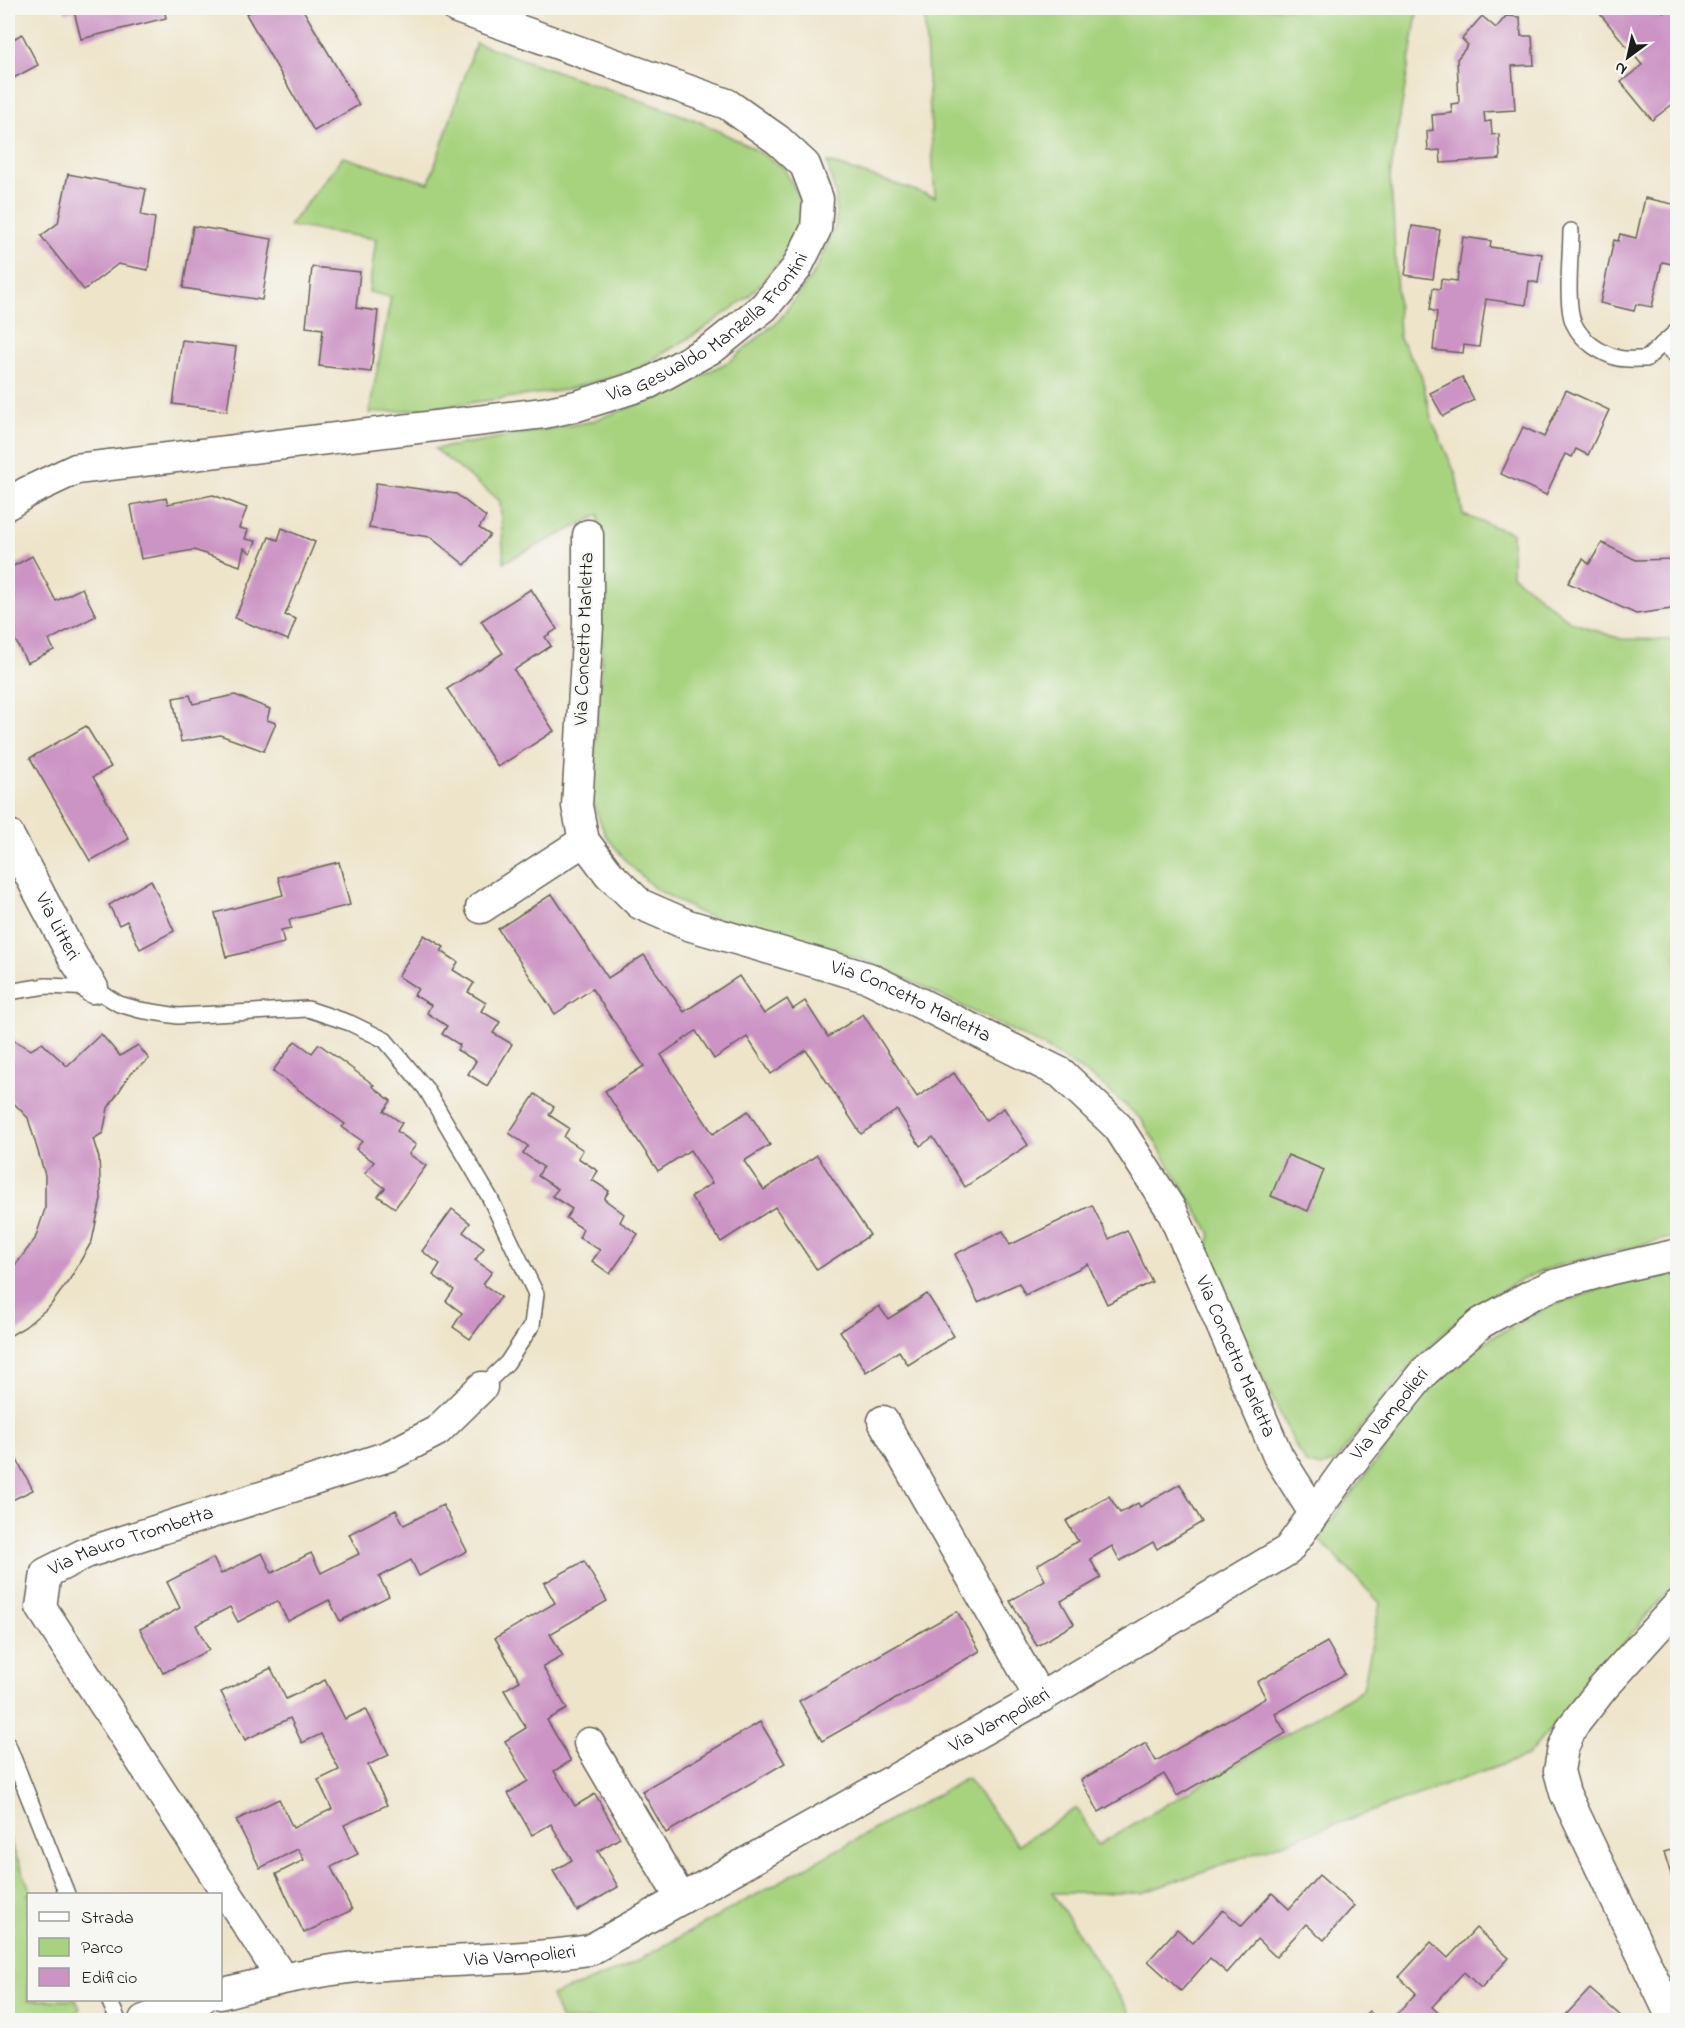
<svg xmlns="http://www.w3.org/2000/svg" width="1685" height="2028" viewBox="0 0 1685 2028" font-family="'Indie Flower',sans-serif">
<style>
.green{fill:#a7d37f;stroke:#62784e;stroke-width:1.5}
.building{fill:#cc94c5}
.lines{fill:none;stroke-linecap:round;stroke-linejoin:round}
.lane-casing{stroke:#666259;stroke-width:18}
.street-casing{stroke:#666259;stroke-width:33}
.lane{stroke:#fff;stroke-width:15}
.street{stroke:#fff;stroke-width:30}
.labels{text-anchor:middle;dominant-baseline:central;stroke-width:4.5;stroke-linejoin:round;paint-order:stroke}
.street-label{font-size:20px;fill:#1c1c1c;stroke:#f6f6f2}
</style>
<rect width="100%" height="100%" fill="#f6f6f2"/>
<filter id="ink" filterUnits="userSpaceOnUse"><feTurbulence type="fractalNoise" baseFrequency=".0167" numOctaves="2"/><feDisplacementMap in="SourceGraphic" scale="12" xChannelSelector="R" yChannelSelector="G"/><feConvolveMatrix kernelMatrix="1 2 1 2 8 2 1 2 1" color-interpolation-filters="sRGB"/></filter>
<filter id="wash" filterUnits="userSpaceOnUse"><feTurbulence type="fractalNoise" baseFrequency=".008" numOctaves="4" result="noise"/><feDisplacementMap in="SourceGraphic" scale="24" xChannelSelector="R" yChannelSelector="G"/><feGaussianBlur stdDeviation="1.35" result="paint"/><feColorMatrix in="noise" values="0 0 0 0 0 0 0 0 0 0 0 0 0 0 0 0 0 1.4 0 .05"/><feComposite in="paint" operator="in"/></filter>
<g filter="url(#wash)">
<rect width="100%" height="100%" fill="#eee4ca"/>
<g class="green">
<path d="M924,8H1418L1390,177L1393,212L1399,337L1421,374L1431,418L1456,475L1463,515L1512,533V575L1571,622L1621,639L1677,640V1236C1649,1243 1621,1250 1593,1257C1580,1260 1566,1263 1553,1267C1448,1304 1400,1378 1335,1462L1321,1467L1306,1463L1298,1451L1205,1258L1211,1234L1142,1120L1099,1082L1047,1048L897,974L828,947L728,924L698,912L654,888L627,862L606,836L591,799L602,657L599,515L504,562L500,501L435,449L589,422L662,396L730,361L780,319L814,273L836,224V196L827,162L935,197Z"/>
<polygon points="476,43 696,120 751,147 783,167 801,201 797,233 777,265 749,296 699,332 635,370 565,390 424,409 369,413 391,297 369,292 376,239 289,226 343,157 429,183"/>
<polygon points="1677,1271 1677,1581 1527,1756 1142,1893 1052,1893 1135,2020 561,2020 551,1996 624,1968 967,1778 1018,1845 1077,1808 1098,1845 1363,1689 1380,1603 1318,1538 1438,1378 1464,1356 1492,1337 1550,1306 1613,1285"/>
<polygon points="8,1837 32,1894 28,1894 28,2000 76,2000 80,2009 64,2020 8,2020"/>
</g>
<g id="blocks">
<g class="building">
<polygon points="64,8 164,8 166,18 81,39 74,11 66,13"/>
<polygon points="257,8 302,8 359,105 314,131 246,14"/>
<polygon points="1598,8 1661,8 1664,12 1670,8 1678,8 1678,100 1652,120 1621,82 1642,65 1596,9"/>
<polygon points="1482,16 1496,28 1506,16 1520,17 1521,36 1532,36 1534,65 1512,66 1515,110 1484,112 1485,122 1491,121 1492,135 1499,134 1500,159 1441,163 1440,150 1428,151 1427,131 1433,130 1432,115 1452,113 1451,104 1459,103 1457,59 1468,45 1462,39"/>
<polygon points="22,34 38,65 8,81 8,42"/>
<polygon points="68,174 146,189 141,215 155,218 148,270 118,264 84,290 41,236 58,223"/>
<polygon points="1645,198 1678,205 1678,259 1673,258 1672,264 1662,262 1652,307 1636,304 1634,311 1600,303 1614,240 1618,241 1620,234 1636,238"/>
<polygon points="193,226 272,239 262,300 183,288"/>
<polygon points="1412,226 1440,230 1433,279 1405,275"/>
<polygon points="1463,237 1491,241 1490,247 1542,254 1538,283 1529,281 1526,305 1486,299 1479,347 1464,345 1463,353 1433,350 1437,312 1430,310 1433,288 1440,289 1441,279 1457,281"/>
<polygon points="312,267 360,272 356,308 378,311 371,372 319,366 323,329 306,327"/>
<polygon points="182,340 236,347 227,411 173,404"/>
<polygon points="1462,377 1474,400 1443,416 1430,393"/>
<polygon points="1566,390 1609,410 1588,455 1576,449 1572,457 1565,454 1546,495 1501,474 1523,427 1544,437"/>
<polygon points="376,483 456,494 486,517 479,528 490,535 465,565 430,537 369,528"/>
<polygon points="213,495 247,508 239,528 248,530 245,539 256,541 251,553 244,548 240,566 194,550 141,559 131,505 166,498 168,504"/>
<polygon points="282,528 315,542 285,615 296,619 288,640 235,618 269,537 278,540"/>
<polygon points="1602,543 1636,560 1678,559 1678,608 1636,614 1568,583 1583,559 1589,564"/>
<polygon points="32,556 56,601 82,588 96,616 49,640 54,650 27,663 8,626 8,569"/>
<polygon points="531,589 557,629 545,637 551,646 514,670 554,731 498,767 447,689 503,653 481,621"/>
<polygon points="190,695 193,704 235,695 270,709 267,720 276,723 264,751 220,735 181,742 173,698"/>
<polygon points="86,726 111,767 93,777 129,839 90,861 30,758"/>
<polygon points="339,862 350,905 289,920 291,928 281,930 284,943 226,957 215,913 283,895 278,877"/>
<polygon points="151,880 174,931 140,949 127,921 119,925 109,905"/>
<polygon points="552,894 608,978 644,955 684,1012 739,976 764,1014 787,999 793,1009 805,1001 828,1037 863,1014 917,1097 954,1073 986,1120 1004,1108 1028,1145 965,1187 933,1137 920,1146 897,1110 861,1134 806,1050 771,1074 747,1037 714,1059 696,1031 661,1055 713,1134 748,1111 770,1145 744,1161 764,1190 817,1155 870,1235 817,1270 775,1207 721,1242 691,1197 712,1183 690,1150 658,1171 605,1091 644,1066 592,989 555,1014 498,929"/>
<polygon points="424,935 444,947 441,951 458,962 453,970 474,983 468,992 486,1003 481,1011 500,1022 493,1033 512,1044 487,1086 468,1074 476,1061 457,1050 460,1045 442,1034 447,1026 427,1013 431,1005 414,995 418,989 398,976"/>
<polygon points="101,1034 120,1056 138,1045 149,1059 131,1073 108,1108 103,1133 93,1139 99,1158 101,1199 92,1241 70,1279 50,1306 25,1327 8,1337 8,1271 17,1263 35,1239 45,1209 45,1175 28,1118 8,1097 8,1037 31,1050 42,1043 67,1066"/>
<polygon points="295,1041 312,1053 319,1044 374,1085 372,1086 391,1101 384,1111 402,1123 397,1131 416,1145 409,1154 426,1166 395,1208 378,1196 385,1188 365,1173 374,1162 356,1149 362,1141 342,1127 345,1124 273,1071"/>
<polygon points="535,1094 554,1107 549,1115 569,1128 564,1137 583,1150 578,1158 598,1171 592,1180 609,1191 604,1199 624,1214 620,1222 638,1234 610,1274 592,1261 600,1250 579,1238 583,1229 566,1218 572,1209 552,1196 558,1189 538,1176 543,1167 523,1153 528,1146 509,1133"/>
<polygon points="1288,1155 1324,1170 1308,1211 1271,1196"/>
<polygon points="1092,1205 1109,1239 1127,1230 1152,1282 1107,1304 1088,1264 1025,1295 1019,1283 978,1302 955,1254 1003,1231 1010,1245"/>
<polygon points="452,1209 470,1223 463,1232 484,1248 475,1260 492,1272 483,1284 501,1297 470,1339 453,1327 462,1313 446,1301 454,1290 433,1275 440,1264 422,1251"/>
<polygon points="927,1294 954,1336 908,1365 899,1351 866,1372 840,1331 879,1306 888,1319"/>
<polygon points="17,1460 33,1490 8,1502 8,1465"/>
<polygon points="1180,1484 1202,1522 1157,1549 1153,1542 1120,1561 1112,1546 1090,1559 1101,1578 1061,1601 1074,1624 1037,1646 1010,1601 1045,1580 1037,1565 1078,1541 1066,1521 1109,1496 1120,1513 1138,1503 1140,1507"/>
<polygon points="443,1505 467,1551 419,1576 411,1560 379,1577 389,1596 340,1621 329,1600 288,1621 277,1601 238,1622 230,1607 196,1625 209,1650 163,1673 140,1629 180,1608 167,1582 213,1558 221,1574 262,1553 272,1573 311,1553 321,1573 359,1554 349,1534 396,1510 404,1525"/>
<polygon points="584,1561 607,1601 550,1634 563,1656 543,1667 567,1709 547,1720 571,1761 554,1771 575,1806 595,1794 620,1838 598,1851 618,1887 577,1911 553,1871 572,1860 551,1824 532,1835 508,1793 528,1781 505,1741 526,1728 504,1690 520,1681 495,1638 555,1603 544,1583"/>
<polygon points="957,1611 980,1651 822,1741 799,1701"/>
<polygon points="1327,1642 1345,1674 1275,1714 1286,1733 1177,1796 1164,1774 1099,1812 1081,1780 1146,1743 1156,1761 1266,1698 1257,1682"/>
<polygon points="271,1668 286,1699 325,1680 345,1719 366,1709 389,1755 368,1765 387,1805 344,1825 358,1854 331,1867 352,1910 304,1933 276,1874 304,1860 298,1849 260,1868 236,1820 279,1799 293,1828 332,1809 318,1780 339,1770 321,1734 302,1743 290,1718 245,1740 221,1692"/>
<polygon points="760,1722 785,1763 666,1833 642,1791"/>
<polygon points="1678,1848 1678,1894 1677,1894 1664,1852"/>
<polygon points="1319,1875 1354,1906 1324,1940 1306,1924 1276,1957 1257,1939 1227,1973 1210,1958 1181,1991 1148,1961 1177,1929 1193,1943 1223,1910 1242,1926 1272,1893 1289,1909"/>
<polygon points="1476,1928 1509,1958 1481,1988 1464,1972 1432,2007 1446,2020 1391,2020 1416,1993 1399,1977 1431,1942 1448,1958"/>
<polygon points="1590,1989 1622,2017 1619,2020 1561,2020"/>
<polygon points="1369,2011 1379,2020 1359,2020"/>
</g>
</g>
</g>
<g filter="url(#ink)">
<use href="#blocks" fill-opacity="0" stroke="#666259" stroke-width="1.5"/>
<g class="lines">
<g class="lane-casing">
<g id="lane">
<path d="M1571,231C1571,253 1565,306 1574,324C1582,341 1600,353 1618,358C1626,360 1637,359 1646,359L1678,330"/>
<polyline points="1662,344 1678,357"/>
<polyline points="8,992 46,986 93,988 119,1004 140,1010 178,1016 308,1009 350,1023 385,1040 426,1089 490,1198 536,1294 532,1325 507,1363 482,1387"/>
<polyline points="8,1745 67,1894"/>
<polyline points="109,2000 118,2020"/>
</g>
</g>
<g class="street-casing">
<g id="street">
<path id="s1" d="M8,504L27,492L76,469L544,413L577,406L649,383L714,347L764,307L796,269L816,229L818,199L805,165L778,140L727,104L457,8"/>
<path id="s2" d="M588,535V625L577,806L584,841L609,874L640,904L688,925L869,978L1061,1073L1118,1127L1172,1211L1278,1456L1314,1513"/>
<path id="s3" d="M8,834L73,957L93,988"/>
<polyline points="481,908 584,841"/>
<polyline points="883,1421 1040,1698"/>
<polyline points="589,1743 681,1899"/>
<path id="s4" d="M282,1978L41,1607L46,1573L86,1553L389,1456L437,1431L482,1387"/>
<path id="s5" d="M220,1994C265,1982 310,1972 356,1967C434,1960 512,1961 590,1950L1040,1698L1288,1550L1346,1469L1424,1372L1481,1323L1531,1295L1551,1286L1608,1270L1678,1254"/>
<polyline points="144,2020 200,2000"/>
<polyline points="1673,2020 1565,1793 1559,1771 1563,1748 1572,1727 1602,1689 1678,1605"/>
</g>
</g>
<use href="#lane" class="lane"/>
<use href="#street" class="street"/>
</g>
</g>
<g class="labels">
<g class="street-label">
<text stroke="none"><textPath href="#s1" startOffset="738">Via Gesualdo Manzella Frontini</textPath></text>
<text transform="translate(585 639) rotate(-88)">Via Concetto Marletta</text>
<text stroke="none"><textPath href="#s3" startOffset="105">Via Litteri</textPath></text>
<text stroke="none"><textPath href="#s2" startOffset="680">Via Concetto Marletta</textPath></text>
<text stroke="none"><textPath href="#s2" startOffset="1184">Via Concetto Marletta</textPath></text>
<text stroke="none"><textPath href="#s5" startOffset="1348">Via Vampolieri</textPath></text>
<text stroke="none"><textPath href="#s4" startOffset="568">Via Mauro Trombetta</textPath></text>
<text stroke="none"><textPath href="#s5" startOffset="843">Via Vampolieri</textPath></text>
<text stroke="none"><textPath href="#s5" startOffset="303">Via Vampolieri</textPath></text>
</g>
</g>
<rect width="1685" height="2028" fill="none" stroke="#f6f6f2" stroke-width="30"/>
<rect x="27" y="1893" width="195" height="108" fill="#f6f6f2" stroke="#9f9f9c" stroke-width="1.5"/>
<rect x="39" y="1912" width="30" height="9" fill="#ffffff" stroke="#9f9f9c" stroke-width="1.5"/>
<text x="81" y="1923" font-size="18" fill="#1c1c1c">Strada</text>
<rect x="39" y="1938" width="30" height="18" fill="#a7d37f" stroke="#9f9f9c" stroke-width="1.5"/>
<text x="81" y="1953" font-size="18" fill="#1c1c1c">Parco</text>
<rect x="39" y="1968" width="30" height="18" fill="#cc94c5" stroke="#9f9f9c" stroke-width="1.5"/>
<text x="81" y="1983" font-size="18" fill="#1c1c1c">Edificio</text>
<g transform="translate(1628 57) rotate(213)" stroke="#f6f6f2" stroke-width="4.5" paint-order="stroke">
<path d="M0-4.5L10 22L0 15L-10 22Z" fill="#1c1c1c"/>
<text y="-9" font-size="16" font-weight="bold" text-anchor="middle" fill="#1c1c1c">N</text>
</g>
</svg>
